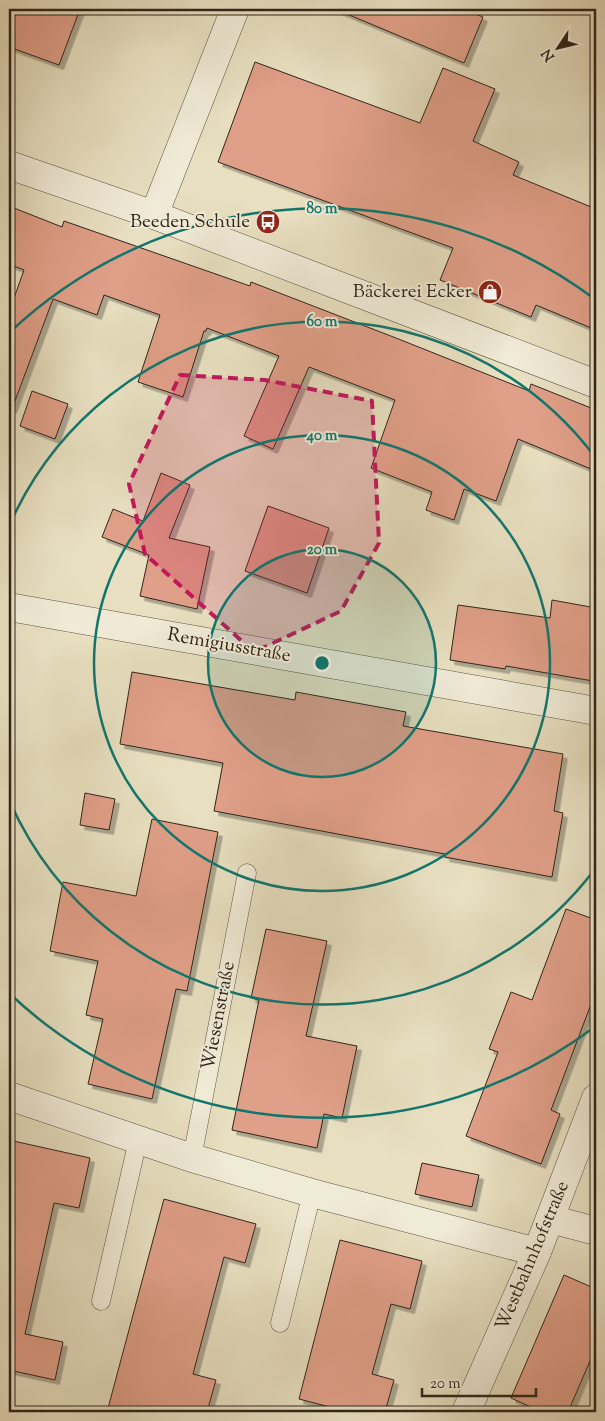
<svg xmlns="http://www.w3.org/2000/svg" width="605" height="1421" viewBox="0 0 605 1421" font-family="'Sorts Mill Goudy',serif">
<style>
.building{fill:#e09f88;stroke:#2f251a;filter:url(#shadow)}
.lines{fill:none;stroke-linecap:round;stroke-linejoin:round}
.service-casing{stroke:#5d5444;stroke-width:19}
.minor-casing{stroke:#5d5444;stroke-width:29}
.tertiary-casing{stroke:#5d5444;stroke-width:29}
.service{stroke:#f0ebd7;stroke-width:18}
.minor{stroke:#f0ebd7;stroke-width:28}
.tertiary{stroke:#f0ebd7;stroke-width:28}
.marked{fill:#c2185b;fill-opacity:0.2;stroke:#c2185b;stroke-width:4;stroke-dasharray:10 6;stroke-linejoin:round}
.ring{fill:none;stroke:#0f766e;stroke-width:2.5}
.labels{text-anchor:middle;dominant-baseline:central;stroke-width:4;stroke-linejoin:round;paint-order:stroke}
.poi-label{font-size:19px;fill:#2f251a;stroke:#f0ebd7;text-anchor:end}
.street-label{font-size:19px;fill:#2f251a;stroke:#f0ebd7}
.centre{fill:#0f766e;stroke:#f0ebd7;stroke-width:2.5}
.ring-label{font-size:15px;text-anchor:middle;font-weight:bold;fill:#0f766e;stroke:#f0ebd7;stroke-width:4;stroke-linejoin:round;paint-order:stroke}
</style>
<defs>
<filter id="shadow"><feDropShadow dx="4.5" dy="4.5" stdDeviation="0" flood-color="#0004"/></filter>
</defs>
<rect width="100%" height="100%" fill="#e8e0c1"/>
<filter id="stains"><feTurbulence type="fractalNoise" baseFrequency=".004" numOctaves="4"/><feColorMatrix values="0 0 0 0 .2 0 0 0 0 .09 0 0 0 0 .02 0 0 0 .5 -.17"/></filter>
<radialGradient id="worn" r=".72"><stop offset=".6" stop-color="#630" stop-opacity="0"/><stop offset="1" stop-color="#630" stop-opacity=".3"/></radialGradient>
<g class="building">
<polygon points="9,9 80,9 59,65 9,47"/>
<polygon points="335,9 464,9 483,17 464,63"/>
<polygon points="255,62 420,123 443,68 495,89 473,141 519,162 513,175 596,209 596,330 536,305 531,317 440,280 453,248 218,162"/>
<polygon points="9,206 62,227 64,221 250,286 251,282 396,338 529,391 531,384 596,410 596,471 518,439 496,501 464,489 454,520 426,510 432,492 371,468 395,400 309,367 273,449 244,436 279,356 207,328 206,331 204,331 183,397 138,382 160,315 104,295 97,315 53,299 12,409 9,408 9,312 24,270 9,264"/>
<polygon points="32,391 68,404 55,439 20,426"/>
<polygon points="161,473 190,485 169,538 210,547 197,609 140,596 149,555 102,537 113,509 143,521"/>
<polygon points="268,506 329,528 307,593 245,571"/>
<polygon points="552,600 596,608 596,662 593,681 506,666 505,669 450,660 458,605 550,618"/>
<polygon points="132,672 295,700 296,692 406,712 403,726 563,754 554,811 563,813 552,877 445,857 445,854 214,811 223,763 120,744"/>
<polygon points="85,793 115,799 109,830 80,825"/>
<polygon points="152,819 218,832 187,991 176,989 152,1099 88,1084 103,1019 86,1015 98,961 50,951 63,882 136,896"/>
<polygon points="566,909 596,920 596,991 551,1110 560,1114 541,1164 466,1136 498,1052 489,1049 511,992 532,1000"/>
<polygon points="266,929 327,941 306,1036 357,1046 342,1118 324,1114 317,1148 232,1130 259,1000 251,998"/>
<polygon points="9,1140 90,1158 79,1208 54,1203 25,1334 63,1342 55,1380 9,1370"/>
<polygon points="422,1163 479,1175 472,1207 415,1194"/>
<polygon points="164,1199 256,1224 245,1263 224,1257 193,1374 216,1380 207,1412 107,1412"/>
<polygon points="340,1240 422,1261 410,1309 391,1304 372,1374 394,1380 385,1412 349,1412 299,1399"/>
<polygon points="564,1275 596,1289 596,1347 568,1412 542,1412 511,1398"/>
</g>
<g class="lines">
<g class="service-casing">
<g id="service">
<polyline points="192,1158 247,873"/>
<polyline points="101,1301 138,1140"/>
<polyline points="280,1323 312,1193"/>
</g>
</g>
<g class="minor-casing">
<g id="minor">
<polyline points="154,215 235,9"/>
<polyline points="9,607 596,711"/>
<polyline points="9,1096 192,1158 312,1193 537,1252"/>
<polyline points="550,1219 596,1231"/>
<polyline points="466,1412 537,1252 596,1098"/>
</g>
</g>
<g class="tertiary-casing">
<polyline id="tertiary" points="9,165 154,215 596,384"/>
</g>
<use href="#service" class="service"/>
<use href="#minor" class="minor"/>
<use href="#tertiary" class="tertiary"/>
</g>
<path class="marked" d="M180,375L265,380L372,401L379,543L341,611L254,652L145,554L129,484Z"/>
<circle cx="322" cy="663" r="114" fill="#0f766e" fill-opacity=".12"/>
<g class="ring">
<circle cx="322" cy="663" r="114"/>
<circle cx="322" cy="663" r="228"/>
<path d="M595 869A342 342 0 0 1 10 802M10 524A342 342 0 0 1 595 457"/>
<path d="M596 1026A455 455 0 0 1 9 993M9 333A455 455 0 0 1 596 300"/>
</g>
<defs>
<g id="bus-disc" transform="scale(1.25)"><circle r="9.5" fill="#8f2418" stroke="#f0ebd7"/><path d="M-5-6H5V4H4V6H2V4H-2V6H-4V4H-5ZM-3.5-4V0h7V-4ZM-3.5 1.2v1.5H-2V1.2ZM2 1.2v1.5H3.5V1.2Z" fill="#fff"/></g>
<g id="shop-disc" transform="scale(1.25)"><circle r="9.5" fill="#8f2418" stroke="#f0ebd7"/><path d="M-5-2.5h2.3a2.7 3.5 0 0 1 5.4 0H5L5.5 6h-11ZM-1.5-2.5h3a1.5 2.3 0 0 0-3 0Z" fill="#fff"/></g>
</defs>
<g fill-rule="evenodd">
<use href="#bus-disc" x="268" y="222"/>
<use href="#shop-disc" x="490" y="292"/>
</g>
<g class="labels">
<g class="poi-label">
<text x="250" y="222">Beeden Schule</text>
<text x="472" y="292">Bäckerei Ecker</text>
</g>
<g class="street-label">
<text transform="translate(229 646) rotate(10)">Remigiusstraße</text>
<text transform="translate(219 1016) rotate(-79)">Wiesenstraße</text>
<text transform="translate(533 1256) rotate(-67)">Westbahnhofstraße</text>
</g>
</g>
<circle cx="322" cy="663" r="8" class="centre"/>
<g class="ring-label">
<text x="322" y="213">80 m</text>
<text x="322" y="326">60 m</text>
<text x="322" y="440">40 m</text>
<text x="322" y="554">20 m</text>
</g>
<rect width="605" height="1421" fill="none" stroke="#e8e0c1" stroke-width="30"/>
<rect x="10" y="10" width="585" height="1401" fill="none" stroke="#2f251a" stroke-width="2.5"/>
<rect x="15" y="15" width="575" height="1391" fill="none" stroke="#2f251a"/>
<g transform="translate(558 48) rotate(235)" stroke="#f0ebd7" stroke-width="4" paint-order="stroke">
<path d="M0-4L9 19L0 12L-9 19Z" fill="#2f251a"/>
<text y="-8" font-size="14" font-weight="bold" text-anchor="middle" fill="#2f251a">N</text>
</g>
<path d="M422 1388v8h114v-8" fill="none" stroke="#2f251a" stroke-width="2.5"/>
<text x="430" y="1388" font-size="15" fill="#2f251a" stroke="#f0ebd7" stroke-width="4" paint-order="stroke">20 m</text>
<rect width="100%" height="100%" filter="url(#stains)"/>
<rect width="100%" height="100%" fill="url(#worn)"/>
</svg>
